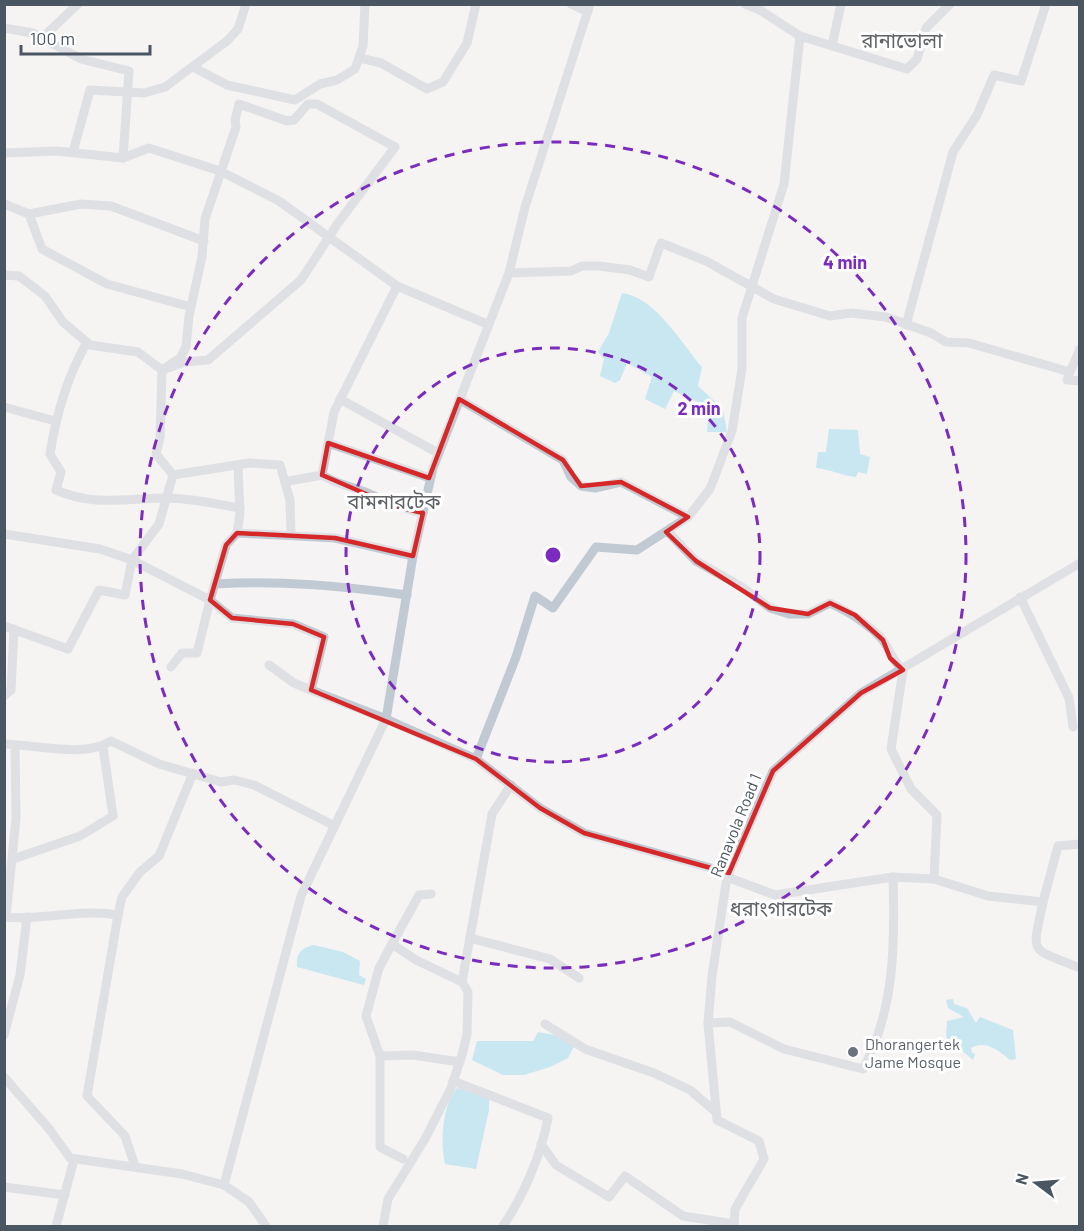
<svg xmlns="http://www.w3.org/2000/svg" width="1084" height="1231" viewBox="0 0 1084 1231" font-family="Barlow,'Noto Sans Bengali',sans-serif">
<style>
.water{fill:#90daee}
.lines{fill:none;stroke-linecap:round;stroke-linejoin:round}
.minor{stroke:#c1cad2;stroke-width:9}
.marked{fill:none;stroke:#d62828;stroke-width:4.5;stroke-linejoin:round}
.ring{fill:none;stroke:#7b2cbf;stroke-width:3;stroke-dasharray:10 8}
.worship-dot{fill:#6b7280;stroke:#fff;stroke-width:2}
.labels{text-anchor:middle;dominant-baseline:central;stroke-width:6;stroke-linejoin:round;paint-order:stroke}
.street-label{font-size:16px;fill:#4a5661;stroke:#fff}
.worship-label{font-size:16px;fill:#5b616d;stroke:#fff;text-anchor:start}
.quarter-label{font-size:20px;fill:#5f6368;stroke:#fff}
.centre{fill:#7b2cbf;stroke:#fff;stroke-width:3}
.ring-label{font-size:18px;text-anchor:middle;font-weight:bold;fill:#7b2cbf;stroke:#fff;stroke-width:6;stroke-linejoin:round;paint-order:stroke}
</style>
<rect width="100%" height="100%" fill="#f5f3f3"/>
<g class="water">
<path d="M622,293C655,297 682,344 702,367L698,386L723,409L727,432H707L709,407L674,391L665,409L645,399L652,377L627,363L620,380L615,383L600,376L604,359L598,352L609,333Z"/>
<path d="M829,429L858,430L860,454L870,457L867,474L858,472L856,477C842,476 830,469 816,468L818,452H826Z"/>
<path d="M314,945L343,952L360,961L359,975L366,979L364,985L297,967C296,953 301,948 314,945Z"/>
<path d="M953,999L954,1004L967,1008L976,1023L980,1017L1013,1030L1016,1059L1010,1060C998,1050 986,1040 971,1048L972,1053L975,1054L973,1060L946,1037L947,1021L964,1017L948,1008L946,1000Z"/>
<polygon points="538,1032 560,1036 574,1046 568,1058 550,1067 524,1075 503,1075 472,1060 477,1041 533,1041"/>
<path d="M457,1088L489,1095V1110L476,1169L445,1164C440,1141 442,1106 457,1088Z"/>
</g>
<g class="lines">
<g class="minor">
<polyline points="571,4 588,12"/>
<polyline points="745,4 760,10 800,36 907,69 917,59 926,28 950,4"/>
<polyline points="4,28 33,33 81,59 129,71 123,158"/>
<polyline points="42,38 78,4"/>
<polyline points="832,46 841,4"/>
<polyline points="360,58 381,63 427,89 443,82 467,43 476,4"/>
<polyline points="193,67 227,85 295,100 320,84 337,80 355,69 363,46 365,4"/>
<polyline points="73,152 90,90 144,93 165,87 227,41 238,29 246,4"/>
<polyline points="4,153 57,151 123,158 149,148 220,171 279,201 397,286 487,324"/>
<polyline points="4,204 29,214 42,249 107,284 191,307"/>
<polyline points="29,214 81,204 111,206 204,241"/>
<polyline points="509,273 571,271 582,266 599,266 630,270 649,277 661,243 706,261 774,299 830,316 851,313 886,317 931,333 946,342 969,343 1070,372 1067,380 1080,381"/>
<polyline points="4,275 19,276 45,296 63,322 90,345 138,352 162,370 180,358 186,347 189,316 202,257 205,219 236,127 235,120 239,104 287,121 294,120 308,104 317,104 395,147 338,223 301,280 208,360 185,362 162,370 160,438 156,454 173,475 159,524 132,560 125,595 99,590 68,649 4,626"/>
<polyline points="906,325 953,152 977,115 994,75 1021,81 1046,4"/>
<path d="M87,342C67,377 56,415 50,454L61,472L56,490C95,507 126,498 166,498C190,498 216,504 240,508"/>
<polyline points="1070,372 1080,349"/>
<polyline points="340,399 438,453"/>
<polyline points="459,399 563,460 571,477 581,486 595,488 621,482 688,517"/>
<polyline points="4,407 55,421"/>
<polyline points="328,443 430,478"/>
<polyline points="173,475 249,463 280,465 290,500 291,534"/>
<path d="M322,475C336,484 350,486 365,492C386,501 400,508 423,513"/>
<polyline points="289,481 322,475 334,412 397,286"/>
<path d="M667,531L696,561L742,587L770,608L789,614H808L830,603C849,612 866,622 881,638C890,648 889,657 903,670L891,749L911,789L937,815L934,879"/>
<polyline points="237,533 240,514 238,466"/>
<polyline points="4,534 100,549 132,560 210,600 226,545 237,533 335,538 413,556"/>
<path d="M215,584C280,580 343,586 407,595"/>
<polyline points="1020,597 1069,698 1073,727"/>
<polyline points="269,665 294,683 311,690"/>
<polyline points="171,667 182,653 197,653 210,600 232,618 293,624 324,637 311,690 386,719 476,759 540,808 584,833 729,873"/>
<polyline points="4,696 11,690 14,629"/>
<path d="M4,744C36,745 85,758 111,741L159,764L221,782L234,780L254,785L333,825"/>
<polyline points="476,759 516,657 535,596 553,608 596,547 637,550 688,517 710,489 732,431 742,369 742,318 784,184 800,36"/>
<polyline points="16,858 80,836 113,816 103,747"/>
<polyline points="727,877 775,895 893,877 934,879 988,896 1043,902 1058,846 1080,844"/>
<path d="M1043,902C1032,956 1028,947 1080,968"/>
<polyline points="118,915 87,1096 125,1136 135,1166"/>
<path d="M4,917C44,921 80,908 118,915L122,897L140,872L159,856L193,773"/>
<polyline points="6,917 16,818 15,745"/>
<polyline points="470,938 550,959 579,978"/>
<polyline points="392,944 419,895 431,894"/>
<path d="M708,1023L730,1022L784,1049L863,1069C895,1010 895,943 893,877"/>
<polyline points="545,1024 585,1049 654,1073 690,1090 716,1112"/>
<polyline points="4,1035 20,975 27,917"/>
<polyline points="380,1056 413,1055 460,1062"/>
<polyline points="4,1077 50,1130 70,1158 182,1174 224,1185 249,1202 266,1226"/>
<path d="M453,1081L548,1118C541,1155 524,1195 503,1226"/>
<polyline points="541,1144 556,1165 609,1197 625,1176 683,1216 734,1224"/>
<polyline points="403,1159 380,1147 380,1056 366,1016 379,968 392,944 416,960 462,982"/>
<polyline points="224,1185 301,896 386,719 413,556 433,468 509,273 525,207 590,4"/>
<polyline points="4,1187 65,1195"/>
<polyline points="56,1226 74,1160"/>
<polyline points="383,1226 388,1199 425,1139 451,1088 462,1055 467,1034 468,992 462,982 492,814 511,785"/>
<polyline points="734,1226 735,1209 764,1159 759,1141 717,1120 708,1023 712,976 727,877 773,771 861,693 1080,563"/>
</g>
</g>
<path d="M0 0H1084V1231H0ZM459,399L563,460L581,486L621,482L688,517L666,532L696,561L770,608L808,614L830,603L855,615L883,640L890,658L903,670L861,693L773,771L729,873L584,833L540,808L476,759L311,690L324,637L293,624L232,618L210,600L226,545L237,533L335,538L413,556L423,513L394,506L322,475L328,443L429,478Z" fill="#f5f3f3" fill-opacity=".55" fill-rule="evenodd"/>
<path class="marked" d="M459,399L563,460L581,486L621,482L688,517L666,532L696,561L770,608L808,614L830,603L855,615L883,640L890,658L903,670L861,693L773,771L729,873L584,833L540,808L476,759L311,690L324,637L293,624L232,618L210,600L226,545L237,533L335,538L413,556L423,513L394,506L322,475L328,443L429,478Z"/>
<g class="ring">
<circle cx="553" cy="555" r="207"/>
<circle cx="553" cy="555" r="413"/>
</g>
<circle class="worship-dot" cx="853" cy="1052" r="6"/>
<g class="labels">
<g class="street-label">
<text transform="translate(735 825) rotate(-68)">Ranavola Road 1</text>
</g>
<g class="worship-label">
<text x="865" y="1043">Dhorangertek<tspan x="865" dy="18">Jame Mosque</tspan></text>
</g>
<g class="quarter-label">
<text x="902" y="40">রানাভোলা</text>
<text x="394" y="501">বামনারটেক</text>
<text x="781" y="908">ধরাংগারটেক</text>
</g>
</g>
<circle cx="553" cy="555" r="9" class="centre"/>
<g class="ring-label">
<text x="845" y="269">4 min</text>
<text x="699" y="415">2 min</text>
</g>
<rect width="1084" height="1231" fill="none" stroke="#4a5661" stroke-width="12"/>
<g transform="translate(1036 1183) rotate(286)" stroke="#ffffff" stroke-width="4.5" paint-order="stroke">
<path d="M0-4.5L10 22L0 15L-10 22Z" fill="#4a5661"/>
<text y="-9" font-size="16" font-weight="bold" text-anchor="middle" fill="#4a5661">N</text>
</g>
<path d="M21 45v9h129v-9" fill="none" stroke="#4a5661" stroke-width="3"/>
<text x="30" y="45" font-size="18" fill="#4a5661" stroke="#ffffff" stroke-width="4.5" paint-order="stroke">100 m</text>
</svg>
